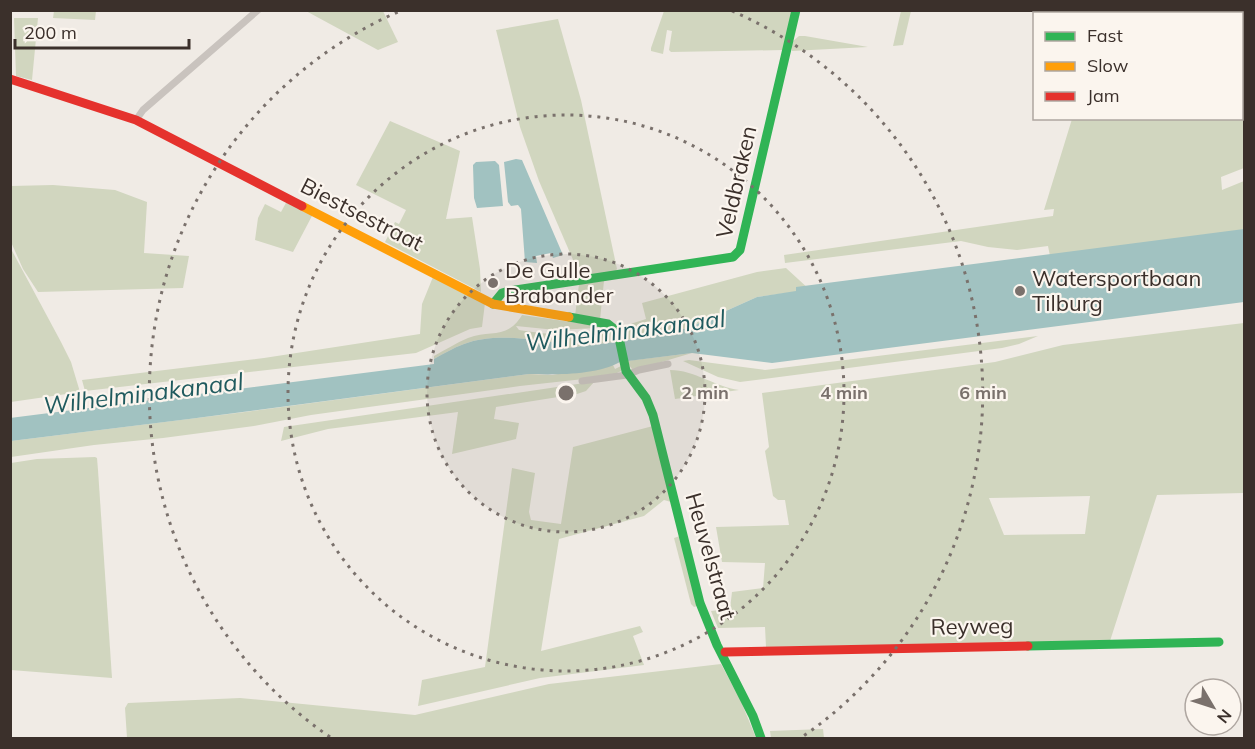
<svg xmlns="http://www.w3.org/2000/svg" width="1255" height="749" viewBox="0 0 1255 749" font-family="Mulish,sans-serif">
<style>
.green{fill:#d1d6bf;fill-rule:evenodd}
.water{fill:#a1c2c1}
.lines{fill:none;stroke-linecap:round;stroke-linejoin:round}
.street{stroke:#c9c3be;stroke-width:7}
.fast{stroke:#30b455;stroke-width:9}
.slow{stroke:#ff9f0a;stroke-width:9}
.jam{stroke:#e5322d;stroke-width:9}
.ring{fill:none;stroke:#7a716c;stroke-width:3;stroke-dasharray:3 6}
.poi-dot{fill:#7a716c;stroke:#fbf5ee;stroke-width:2}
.labels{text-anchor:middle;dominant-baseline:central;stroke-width:4.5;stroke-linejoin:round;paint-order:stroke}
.street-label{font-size:22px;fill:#3b302b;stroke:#fbf5ee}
.poi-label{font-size:22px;fill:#3b302b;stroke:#fbf5ee;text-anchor:start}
.water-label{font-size:24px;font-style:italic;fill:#1f5a5e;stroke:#fbf5ee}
.centre{fill:#7a716c;stroke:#fbf5ee;stroke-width:3}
.ring-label{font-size:18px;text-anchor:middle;font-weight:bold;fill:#7a716c;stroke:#fbf5ee;stroke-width:4.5;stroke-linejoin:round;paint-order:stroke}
</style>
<rect width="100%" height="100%" fill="#f0ebe5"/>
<g class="green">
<polygon points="1106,10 1244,11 1244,168 1221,177 1222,190 1244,181 1244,231 1050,256 1048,246 1017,250 988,247 961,241 785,263 784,255 1053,216 1054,209 1044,210 1072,119 1242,118 1242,14 1105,13"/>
<polygon points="54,11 96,11 95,20 53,18"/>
<polygon points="306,11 383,11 398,42 378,50"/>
<polygon points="664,11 794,11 783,50 671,52 669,50 672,31 667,30 663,54 651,51 651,48"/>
<polygon points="901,11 911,11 903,45 893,46"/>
<polygon points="14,18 38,18 32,80 16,76"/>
<polygon points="558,19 581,100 617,269 615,272 580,276 539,181 520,127 496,30"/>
<polygon points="799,36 805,36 868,47 792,51 792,42"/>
<polygon points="390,121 460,151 446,219 472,217 480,269 481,292 385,242 395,222 399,224 406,210 356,185"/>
<polygon points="53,185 115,190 147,202 144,253 189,256 183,288 38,292 23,269 11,242 11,186"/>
<polygon points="287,201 313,214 293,252 255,240 258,218 265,204 281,212"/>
<polygon points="10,247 61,342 71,362 80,392 11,402"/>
<polygon points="786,268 810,290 757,297 688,328 626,340 626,336 622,336 621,329 624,326 646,319 642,303 757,272"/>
<polygon points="433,277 485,303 482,327 470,329 416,353 85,391 82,380 264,358 420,334 422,304"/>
<polygon points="604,281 600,320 575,316 579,284"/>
<path d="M522,315L599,326L596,328L556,330L516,326L519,330C540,333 588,341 605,326L617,337L614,338V342L559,349L558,343C529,339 492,333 464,344C453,348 443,354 434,359V356C445,350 456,343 468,338C491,329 507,340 522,315Z"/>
<path d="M1244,323V493L1157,495L1110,641L766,647L765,627L718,628L711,611L730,609L732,592L763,588L765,563L722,562L716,527L789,525L785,500H778L773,496L765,451L769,447L762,393L995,362L1063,345ZM1090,496L1085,534L1004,535L989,498Z"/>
<polygon points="1038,336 1019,344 1002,348 740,382 718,377 683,361 689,360 765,370"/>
<polygon points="692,353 638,369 632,369 626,361"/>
<polygon points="613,365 615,369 621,366 621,371 611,376 520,386 311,415 254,426 163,438 94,445 11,457 11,441 245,412 529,374 552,375"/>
<path d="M670,370C695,370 715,387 739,390L675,399Z"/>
<polygon points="591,382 594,382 586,391 577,394 496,407 494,419 519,423 516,439 452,454 458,412 328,429 281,441 284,427"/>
<polygon points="653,426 671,502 664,500 644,516 559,539 541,651 640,626 643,632 633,636 644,665 540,678 418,706 422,680 485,667 512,468 535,473 529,512 531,520 561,524 573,447"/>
<polygon points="95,457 97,458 98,470 112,678 11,670 11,463 37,459"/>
<polygon points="680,536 697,606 694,607 691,604 674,538"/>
<polygon points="721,664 740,699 756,738 127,738 125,708 128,703 240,698 415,715 549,684"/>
<polygon points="823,729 824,738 771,738 770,731"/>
</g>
<g class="water">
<polygon points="516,159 522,160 563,255 553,258 551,253 536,256 537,263 525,262 521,209 518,205 511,206 508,202 504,162"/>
<polygon points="495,161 499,165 503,206 477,208 474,198 473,165 476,162"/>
<path d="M1244,229V302L772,363L692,353L620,362C597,375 555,375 529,374L189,419L11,441L10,418L434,364V359C443,354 453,348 464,344C492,333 529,339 558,343L559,349L623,341L688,328L757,297L796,291V287Z"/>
</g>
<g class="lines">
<g class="street">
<polyline points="136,120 143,110 258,10"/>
<polyline points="582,381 627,375 639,370 668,364"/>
</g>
<g class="fast">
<polyline points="493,304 502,293 509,291 733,257 740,250 796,10"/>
<polyline points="569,317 608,324 613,328 619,338 626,371 646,398 653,415 700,603 717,645 753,716 761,738"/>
<polyline points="1028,646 1219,642"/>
</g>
<polyline class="slow" points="302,206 493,304 569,317"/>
<g class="jam">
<polyline points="10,79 136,120 302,206"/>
<polyline points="725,652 1028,646"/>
</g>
</g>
<circle cx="566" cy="393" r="139" fill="#7a716c" fill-opacity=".12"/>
<g class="ring">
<circle cx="566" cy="393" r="139"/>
<circle cx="566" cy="393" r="278"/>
<path d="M330 737A417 417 0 0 1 400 11M732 11A417 417 0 0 1 802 737"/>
</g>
<g class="poi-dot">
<circle cx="493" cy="283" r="6"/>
<circle cx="1020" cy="291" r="6"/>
</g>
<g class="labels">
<g class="street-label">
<text transform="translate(736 182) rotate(-77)">Veldbraken</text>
<text transform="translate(362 214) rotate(27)">Biestsestraat</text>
<text transform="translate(711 556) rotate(74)">Heuvelstraat</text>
<text transform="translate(972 626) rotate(-1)">Reyweg</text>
</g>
<g class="poi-label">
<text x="505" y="270">De Gulle<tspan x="505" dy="25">Brabander</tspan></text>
<text x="1032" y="278">Watersportbaan<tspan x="1032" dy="25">Tilburg</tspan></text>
</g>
<g class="water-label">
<text transform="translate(625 330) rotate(-7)">Wilhelminakanaal</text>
<text transform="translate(143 393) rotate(-7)">Wilhelminakanaal</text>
</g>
</g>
<circle cx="566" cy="393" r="9" class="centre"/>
<g class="ring-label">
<text x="705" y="399">2 min</text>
<text x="844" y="399">4 min</text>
<text x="983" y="399">6 min</text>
</g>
<rect width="1255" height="749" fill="none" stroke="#3b302b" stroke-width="24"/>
<rect x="1033" y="12" width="210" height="108" fill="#fbf5ee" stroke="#aea6a0" stroke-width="1.5"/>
<rect x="1045" y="32" width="30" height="9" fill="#30b455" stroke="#aea6a0" stroke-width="1.5"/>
<text x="1087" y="42" font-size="18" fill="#3b302b">Fast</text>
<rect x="1045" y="62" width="30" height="9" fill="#ff9f0a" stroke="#aea6a0" stroke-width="1.5"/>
<text x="1087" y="72" font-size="18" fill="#3b302b">Slow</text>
<rect x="1045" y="92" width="30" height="9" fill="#e5322d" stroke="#aea6a0" stroke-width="1.5"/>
<text x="1087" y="102" font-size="18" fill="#3b302b">Jam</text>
<g transform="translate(1213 707) rotate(129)"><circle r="28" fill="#fbf5ee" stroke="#aea6a0" stroke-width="1.5"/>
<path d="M0-4.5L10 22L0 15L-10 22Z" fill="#7a716c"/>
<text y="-9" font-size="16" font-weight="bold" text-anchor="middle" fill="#3b302b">N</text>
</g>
<path d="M15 39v9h174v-9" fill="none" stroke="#3b302b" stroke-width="3"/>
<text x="24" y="39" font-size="18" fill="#3b302b" stroke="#fbf5ee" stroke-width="4.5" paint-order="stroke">200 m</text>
</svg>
